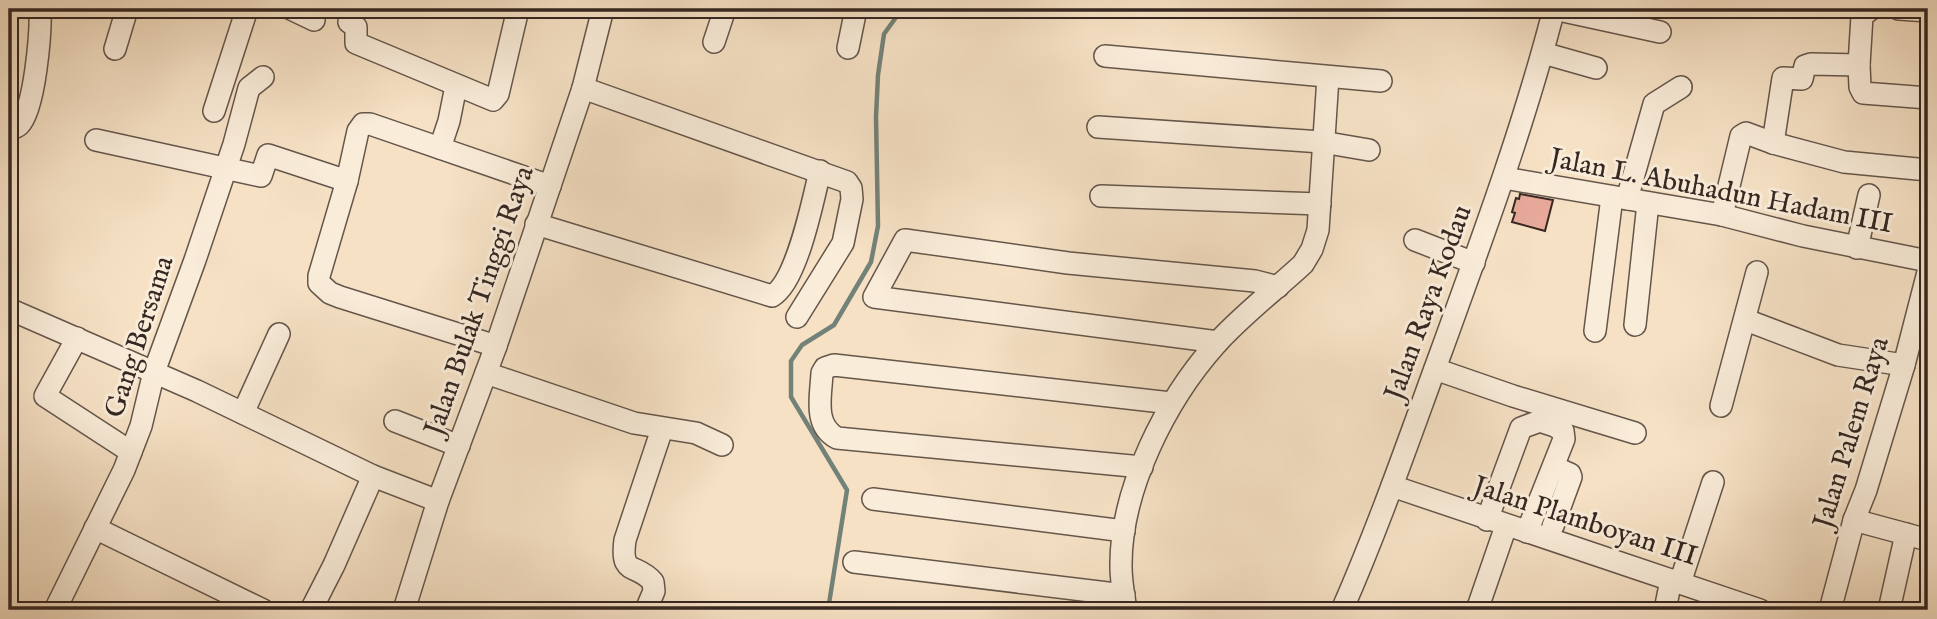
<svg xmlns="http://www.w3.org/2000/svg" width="1937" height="619" viewBox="0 0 1937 619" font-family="'IM FELL English',serif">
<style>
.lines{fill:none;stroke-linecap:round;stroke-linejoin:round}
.stream{stroke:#738278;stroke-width:4.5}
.building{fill:#e7a99a;stroke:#352722;stroke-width:2}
.minor-casing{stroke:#65564b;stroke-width:24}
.minor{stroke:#f9ecd9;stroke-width:21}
.labels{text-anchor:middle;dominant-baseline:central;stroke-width:6;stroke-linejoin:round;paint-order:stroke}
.street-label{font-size:28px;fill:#352722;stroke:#f9ecd9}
</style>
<rect width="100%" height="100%" fill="#f6e1c5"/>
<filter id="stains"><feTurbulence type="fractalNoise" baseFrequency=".00286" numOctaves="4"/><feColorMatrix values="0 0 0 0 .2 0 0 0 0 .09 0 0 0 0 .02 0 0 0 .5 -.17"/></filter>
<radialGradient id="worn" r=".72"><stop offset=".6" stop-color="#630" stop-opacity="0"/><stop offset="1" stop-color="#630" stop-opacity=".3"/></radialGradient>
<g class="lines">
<polyline class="stream" points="828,610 847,490 791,397 791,361 802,345 834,325 871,262 878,226 876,117 878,75 884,34 902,9"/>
</g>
<polygon class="building" points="1520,194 1553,200 1545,231 1512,222 1515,213 1512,212 1516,198 1519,199"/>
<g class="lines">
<g class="minor-casing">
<g id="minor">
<polyline points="291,9 314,20"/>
<polyline points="1899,9 1928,11"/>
<polyline points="349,22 356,27 356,43 493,100 498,94 518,9"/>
<polyline points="714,42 725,9"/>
<polyline points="848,48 856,9"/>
<polyline points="115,49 127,9"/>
<polyline points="1543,53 1596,68"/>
<polyline points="1105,56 1381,81"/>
<polyline points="1859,65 1860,87 1863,93 1928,98"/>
<polyline points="583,88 847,182 851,188 852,199 843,243 797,317"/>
<polyline points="214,111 247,9"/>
<polyline points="1098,127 1322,142 1369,150"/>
<path d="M9,130C10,130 18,126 19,125C35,110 41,31 40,9"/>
<polyline points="96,140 261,176 268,155 347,181"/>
<polyline points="1773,143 1783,78 1802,79 1805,66 1811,64 1859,65 1862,16 1871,9"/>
<polyline points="440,148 449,121 456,86"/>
<polyline points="1504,178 1722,215 1803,236 1928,261"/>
<polyline points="1101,196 1320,204"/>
<polyline points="1627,199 1654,104 1681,87"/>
<polyline points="1722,215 1741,136 1746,133 1773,143 1844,162 1928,170"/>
<path d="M536,224L772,296C797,282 813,200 820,171"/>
<polyline points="1415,240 1474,263"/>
<polyline points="1857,248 1869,195"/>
<polyline points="9,309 197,391 373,476 438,501"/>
<polyline points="1746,320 1838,355 1904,365"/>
<polyline points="1635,325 1648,203"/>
<polyline points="1595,331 1612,197"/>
<polyline points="77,338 45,396 131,452"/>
<polyline points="1218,342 874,297 905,240 1068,263 1255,281 1278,287"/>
<polyline points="496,346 340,297 330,293 319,283 319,276 347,181 358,131 363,124 370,124 550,186"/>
<polyline points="1435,369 1513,396 1635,433"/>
<polyline points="486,373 634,423 696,433 722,445"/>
<polyline points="1721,406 1757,272"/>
<polyline points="243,413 279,334"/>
<polyline points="395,421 459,446"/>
<path d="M1142,467L837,438C813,425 821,396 822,373L825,368L834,365L1171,403"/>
<polyline points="1392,486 1760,610"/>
<polyline points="873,499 1124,531"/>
<polyline points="1487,520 1521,428 1540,421 1555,426 1563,431 1564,439 1527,532"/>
<polyline points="1854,520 1928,540"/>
<polyline points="1553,526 1571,477 1570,474 1554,467"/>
<polyline points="95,528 263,610"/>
<polyline points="854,562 1124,595"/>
<polyline points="1680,583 1713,482"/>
<polyline points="55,610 124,470 141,426 154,372 195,260 234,144 249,88 263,77"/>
<polyline points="311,610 334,565 373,476"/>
<polyline points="404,610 438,501 496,346 583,88 603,9"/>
<path d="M646,610L654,591L653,582C636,562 620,577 625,540L662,429"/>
<path d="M1126,610C1124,596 1121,582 1121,567C1120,490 1166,400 1216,344C1242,315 1275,290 1303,264L1312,249L1318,230L1328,77"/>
<path d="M1342,610C1379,526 1409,439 1441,352C1482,239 1524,126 1554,9L1660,32"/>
<polyline points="1477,610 1506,526"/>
<polyline points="1665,610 1671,580"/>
<polyline points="1830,610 1854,520 1866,490 1904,365 1928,272"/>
<polyline points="1889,610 1906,534"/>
</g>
</g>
<use href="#minor" class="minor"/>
</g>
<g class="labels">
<g class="street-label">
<text transform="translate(1721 192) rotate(11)">Jalan L. Abuhadun Hadam III</text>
<text transform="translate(480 301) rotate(-71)">Jalan Bulak Tinggi Raya</text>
<text transform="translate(1429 303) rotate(-70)">Jalan Raya Kodau</text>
<text transform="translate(140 337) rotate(-72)">Gang Bersama</text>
<text transform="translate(1852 433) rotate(-73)">Jalan Palem Raya</text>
<text transform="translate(1585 522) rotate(18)">Jalan Plamboyan III</text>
</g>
</g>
<rect width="1937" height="619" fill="none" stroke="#f6e1c5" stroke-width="35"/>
<rect x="10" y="10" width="1916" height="598" fill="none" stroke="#352722" stroke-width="3.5"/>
<rect x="18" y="18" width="1902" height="584" fill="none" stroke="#352722" stroke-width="2"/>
<rect width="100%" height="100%" filter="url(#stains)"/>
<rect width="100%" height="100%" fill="url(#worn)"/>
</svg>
